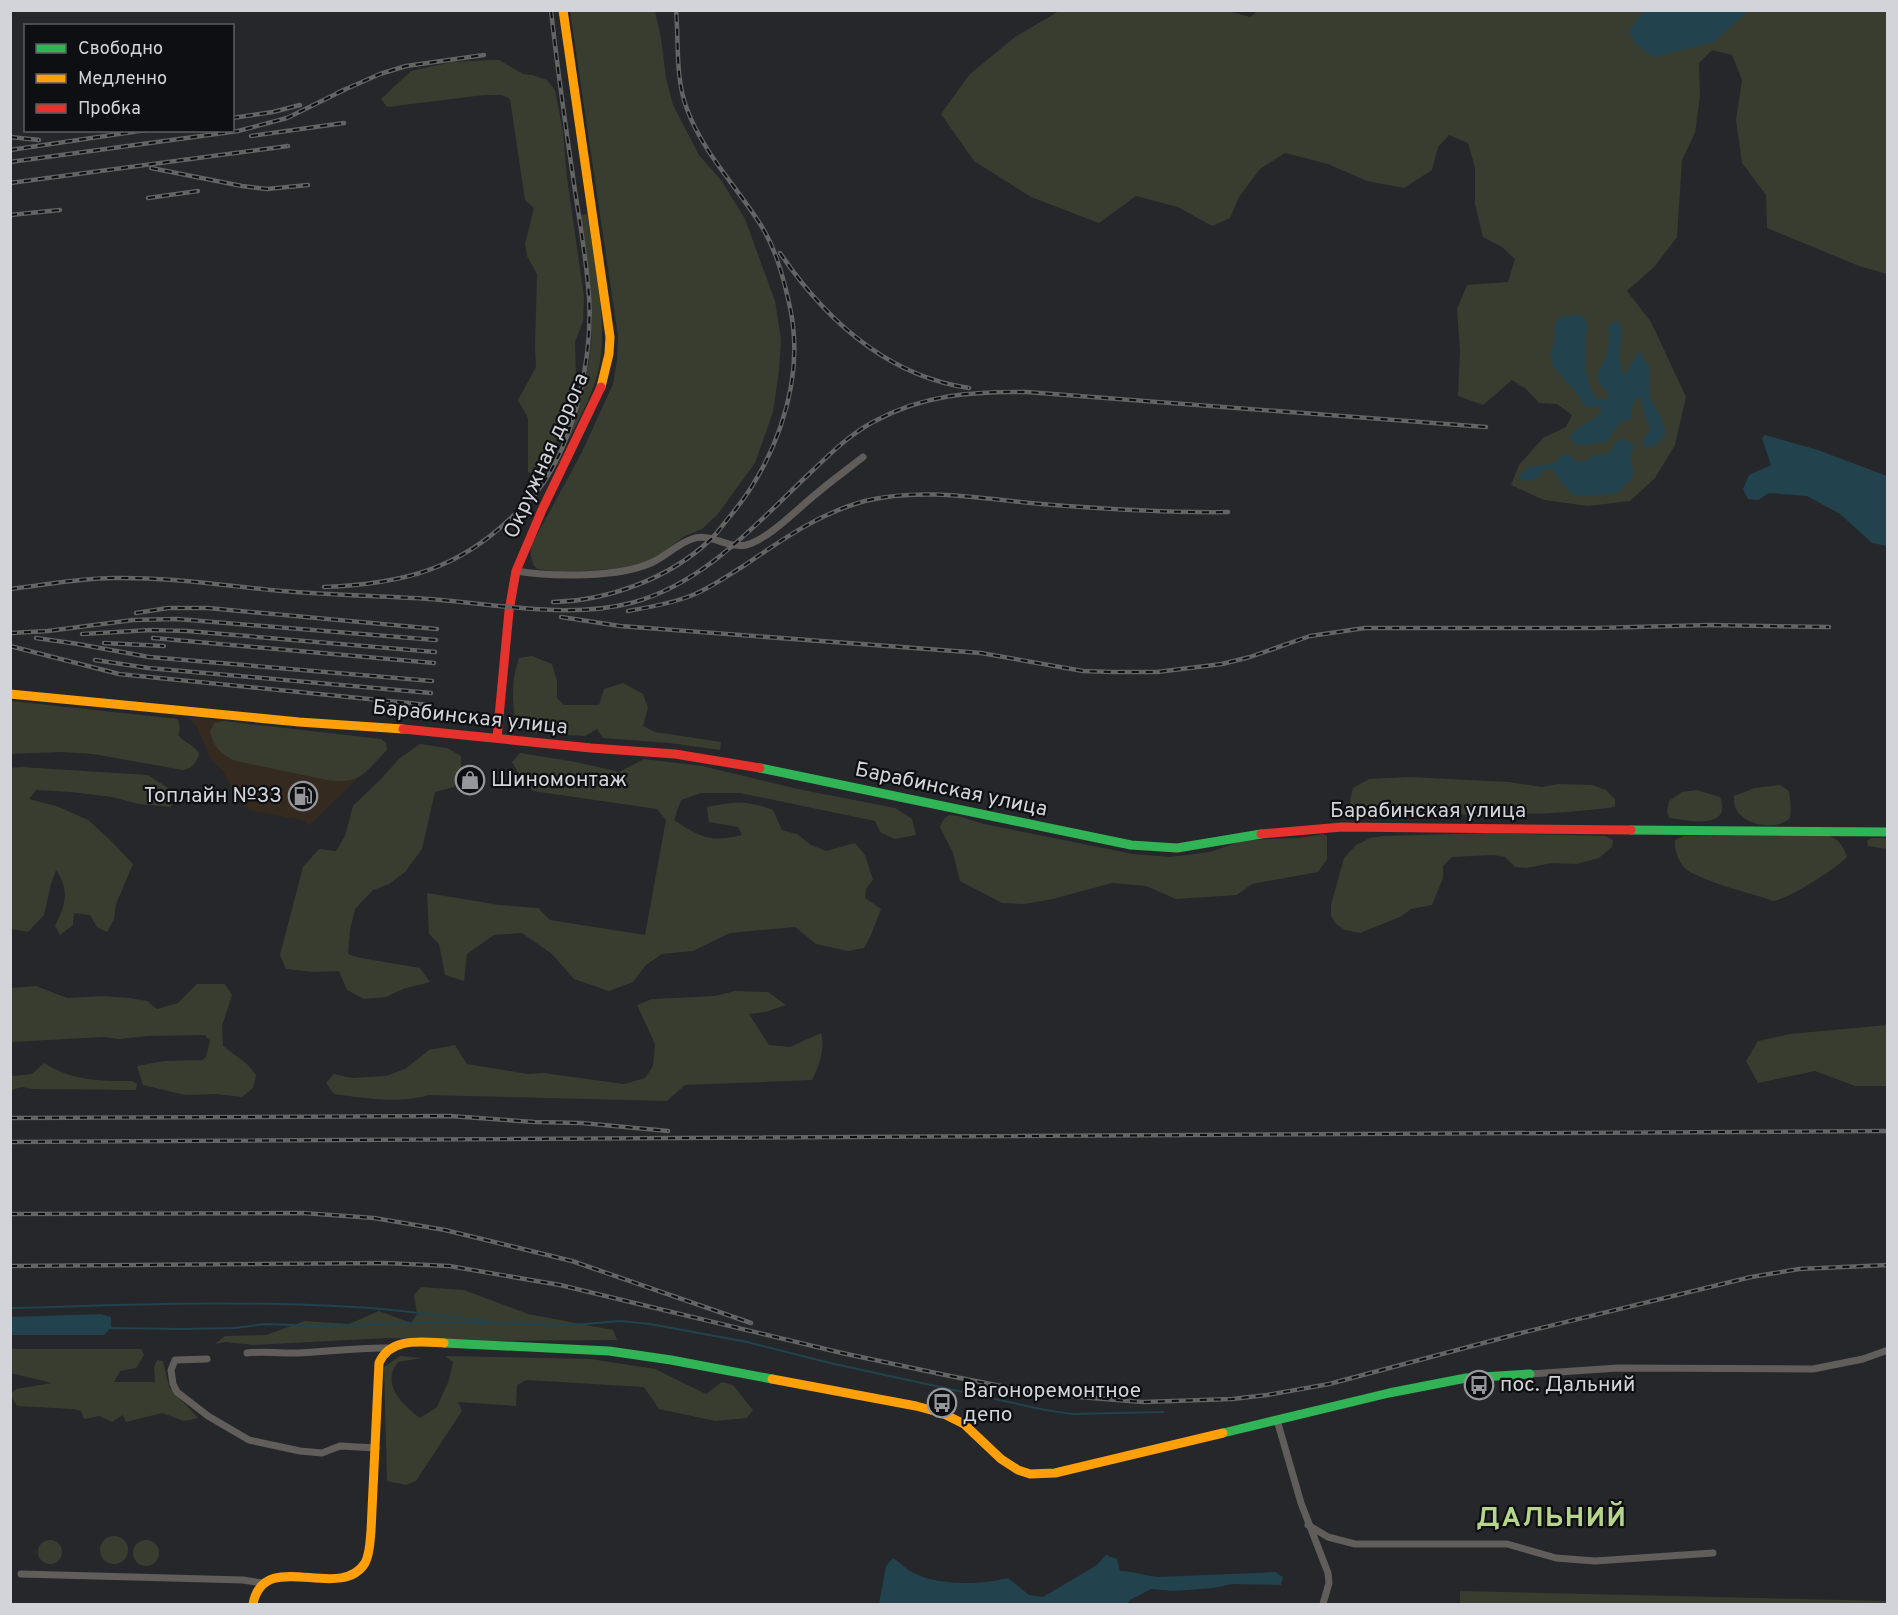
<svg xmlns="http://www.w3.org/2000/svg" width="1898" height="1615" viewBox="0 0 1898 1615" font-family="Overpass,sans-serif">
<style>
.commercial{fill:#352a1f}
.green{fill:#393d30}
.water{fill:#22434d}
.lines{fill:none;stroke-linecap:round;stroke-linejoin:round}
.stream{stroke:#22434d;stroke-width:2}
.street{stroke:#605d5a;stroke-width:7}
.fast{stroke:#30b455;stroke-width:9}
.slow{stroke:#ff9f0a;stroke-width:9}
.jam{stroke:#e5322d;stroke-width:9}
.rail-casing{stroke:#656465;stroke-width:4.5}
.rail{stroke:#0e0f12;stroke-width:2;stroke-dasharray:7;stroke-linecap:butt}
.labels{text-anchor:middle;dominant-baseline:central;stroke-width:4.5;stroke-linejoin:round;paint-order:stroke}
.street-label{font-size:21px;fill:#d2d4d9;stroke:#0e0f12}
.poi-label{font-size:21px;fill:#d2d4d9;stroke:#0e0f12;text-anchor:start}
.district-label{font-size:27px;font-weight:bold;letter-spacing:1.5px;fill:#b7d48d;stroke:#0e0f12}
</style>
<rect width="100%" height="100%" fill="#25272b"/>
<polygon class="commercial" points="187,717 381,739 386,743 387,750 309,826 306,821 248,810 245,807 233,794 231,786 223,771 211,760 197,727"/>
<g class="green">
<polygon points="1225,10 1250,17 1259,10 1887,11 1887,274 1859,266 1767,228 1766,195 1742,163 1736,120 1742,80 1732,55 1712,50 1699,63 1700,96 1695,133 1682,160 1677,237 1655,266 1627,291 1651,322 1686,397 1675,445 1655,478 1630,501 1588,506 1544,500 1511,485 1519,465 1543,438 1566,427 1572,415 1557,404 1539,403 1526,389 1512,380 1483,405 1458,396 1460,351 1457,309 1467,285 1508,282 1515,259 1502,247 1483,237 1475,204 1475,168 1468,143 1449,135 1438,147 1432,170 1404,188 1367,181 1328,164 1285,153 1260,169 1239,197 1230,218 1212,226 1178,207 1136,196 1099,223 1031,197 974,161 941,114 970,74 1015,37 1059,11"/>
<path d="M570,11H655L661,38L666,78L673,105L699,155L721,180L745,219L775,301L781,339L779,371L773,412L755,463L717,515L702,529L683,537L659,556L642,564L623,568L584,571L560,572L537,569C530,561 530,554 532,544L582,452L613,384L617,360L618,336Z"/>
<polygon points="490,60 499,60 523,74 532,75 547,80 555,90 563,132 567,178 584,297 583,321 575,342 576,379 570,405 549,460 532,474 528,472 528,418 518,400 536,367 535,347 537,274 527,256 525,244 534,208 525,200 510,99 502,95 484,95 387,107 381,99 411,71 452,62"/>
<path d="M587,214C594,258 608,324 599,367C594,392 580,417 569,440C577,411 586,384 590,354C596,308 587,261 580,215Z"/>
<path d="M532,656L552,664L557,681V698L564,705H599L604,689L623,683L643,694L648,708L643,726L655,732L721,742L720,750L669,743L603,738L597,729L585,736L532,733L516,724C512,699 511,682 519,658Z"/>
<path d="M11,701L178,719L180,729L178,735C183,742 192,743 199,753C198,762 191,769 183,770L93,754L61,752L11,754Z"/>
<path d="M224,721L381,739L386,743L387,750C365,772 361,785 327,780L236,761C221,755 214,747 210,732L214,723Z"/>
<polygon points="420,744 447,748 461,756 461,772 454,787 435,792 422,849 405,872 389,884 373,890 355,909 350,930 348,954 361,958 420,968 430,982 403,989 386,997 364,999 347,990 339,971 313,972 286,969 280,955 303,867 319,849 336,851 345,836 353,806 379,781 399,759"/>
<path d="M520,753L576,762L619,772L644,759L702,766L798,789L895,808L912,819L916,835L895,839L881,833L875,821L740,793H701L681,800L674,820C700,837 710,843 742,835L738,827L709,822L707,807C733,802 747,800 773,810L782,830L797,834L811,845L826,851L855,843L865,855L873,880L866,889L865,898L881,909L871,935L864,948L848,951L816,944L795,927L730,933L693,951L662,954L646,965L633,982L609,991L574,979L552,954L522,933L494,935L467,954L464,981L445,975L439,944L429,934L427,893L499,905L538,908L550,920L645,935L666,820L657,809L533,791L521,777L512,762Z"/>
<path d="M21,767L148,775L171,790V807L139,804L112,797L71,792L36,790L29,799L59,807L88,820L109,839L133,864L116,904L114,919L107,932L97,927L90,915L74,913L73,925L60,935L55,926C66,904 70,891 56,870L51,884L44,915L28,932L11,929V768Z"/>
<path d="M1411,777L1508,782L1542,787L1558,784L1592,785L1606,790L1615,799V807C1532,819 1444,813 1359,814C1347,807 1350,800 1353,788L1369,779Z"/>
<path d="M1780,785L1789,791L1791,810L1790,818C1777,831 1747,826 1737,811C1734,806 1734,801 1734,796L1755,788Z"/>
<path d="M1697,790L1720,797C1733,831 1687,820 1669,818L1667,811L1669,801L1682,792Z"/>
<polygon points="949,815 958,816 984,824 1133,854 1170,857 1210,852 1245,840 1300,838 1323,834 1327,836 1327,859 1318,872 1252,884 1237,895 1176,899 1146,886 1112,883 1053,899 1024,904 1002,903 960,881 953,853 940,827 943,820"/>
<polygon points="1490,833 1606,836 1613,840 1612,847 1599,858 1576,864 1552,863 1526,868 1515,867 1505,857 1493,855 1452,857 1443,866 1443,878 1432,905 1411,909 1400,917 1360,933 1345,930 1336,924 1331,916 1331,905 1344,858 1356,845 1370,838 1383,836"/>
<path d="M1826,835C1838,838 1843,845 1847,857C1834,870 1790,898 1774,901C1750,893 1707,883 1687,870C1679,864 1674,850 1675,840L1684,836Z"/>
<polygon points="1871,838 1887,838 1887,849 1868,846 1867,841"/>
<polygon points="197,984 225,984 232,995 222,1026 223,1046 247,1064 256,1075 253,1088 242,1097 217,1094 185,1095 143,1085 137,1066 164,1061 202,1060 206,1057 210,1041 205,1035 148,1036 119,1039 103,1037 11,1042 11,988 36,986 67,998 102,996 129,998 147,1001 157,1009 178,1003"/>
<path d="M735,991L768,992L786,1005L765,1012L749,1014L769,1045L790,1047L821,1033C825,1050 820,1064 812,1080L685,1085L667,1101L429,1095C398,1104 365,1098 334,1094L326,1083L334,1074L352,1078L386,1076L405,1069L429,1050L455,1045L467,1064L528,1074L543,1073L624,1084L645,1078L653,1066L655,1044L637,1005L652,999L715,996Z"/>
<polygon points="1887,1025 1887,1086 1855,1086 1815,1071 1758,1083 1746,1061 1758,1041 1790,1034"/>
<path d="M44,1063C73,1081 99,1081 132,1081L137,1084L136,1090L33,1089L22,1087L11,1090V1071L13,1076L32,1074Z"/>
<polygon points="421,1287 464,1290 528,1314 613,1330 617,1340 475,1341 387,1338 254,1345 225,1342 215,1344 225,1336 266,1335 305,1321 349,1324 379,1311 411,1323 417,1314 414,1295"/>
<polygon points="11,1349 141,1349 144,1355 136,1368 120,1371 114,1382 155,1382 154,1367 157,1360 163,1361 169,1387 198,1418 184,1421 162,1413 126,1422 123,1415 112,1422 99,1416 84,1419 81,1411 73,1409 17,1406 10,1394 16,1389 52,1383 11,1373"/>
<path d="M400,1356L422,1358L398,1362C380,1384 403,1405 420,1418L437,1407L449,1380L453,1362L445,1356L591,1359L655,1369L706,1394L722,1382L733,1385L753,1410L747,1418L715,1421L659,1409L644,1387L526,1380L517,1385L516,1406L458,1402L462,1411L416,1481L406,1485L387,1481L384,1367Z"/>
<circle cx="114" cy="1550" r="14"/>
<circle cx="146" cy="1553" r="13"/>
<circle cx="50" cy="1552" r="12"/>
<polygon points="1460,1591 1887,1601 1888,1604 1460,1604"/>
</g>
<g class="water">
<polygon points="1644,11 1644,10 1748,11 1714,42 1654,57 1635,44 1629,30"/>
<path d="M1576,315C1582,315 1584,317 1587,323C1586,347 1581,379 1597,399L1610,398C1607,391 1601,388 1599,382C1595,371 1604,363 1607,354C1610,344 1608,334 1609,324L1614,322H1619C1624,334 1619,345 1620,358C1620,363 1622,368 1623,373L1625,374L1639,351L1641,353L1644,360L1650,366V398L1660,416L1666,431L1664,437L1653,447H1645C1640,435 1648,438 1650,428L1645,417L1641,397C1632,400 1631,411 1631,419L1621,421L1607,442L1579,446L1570,440L1572,432L1595,418L1602,410L1600,407L1589,408L1582,403L1578,395L1553,366L1550,352L1554,345L1555,323L1561,317Z"/>
<polygon points="1765,435 1818,450 1887,476 1887,546 1872,543 1840,514 1807,496 1769,493 1758,500 1748,499 1743,489 1749,475 1771,465 1762,438"/>
<path d="M1622,438L1635,445L1630,458L1634,471L1632,478L1617,493L1584,496L1572,494L1563,485L1554,471L1550,468C1538,475 1537,483 1520,480L1519,477L1528,467L1551,464L1556,462L1563,454H1568L1576,461L1580,462L1586,461L1592,456L1608,454L1615,443Z"/>
<polygon points="101,1314 111,1317 111,1328 104,1335 11,1335 11,1317"/>
<path d="M1106,1555L1117,1559L1120,1571C1134,1571 1145,1576 1159,1577L1275,1572L1283,1577L1281,1585L1232,1584L1214,1588L1173,1591L1151,1589L1130,1600L1127,1604H879L886,1566L893,1558C900,1562 905,1569 912,1572C936,1586 981,1585 1008,1578L1029,1595L1043,1597L1097,1565Z"/>
</g>
<g class="lines">
<g class="stream">
<path d="M10,1308C125,1305 240,1300 354,1307C400,1309 445,1317 491,1322"/>
<polyline points="108,1328 183,1329 235,1328 265,1324 316,1326 437,1322 573,1325 620,1321 650,1324 747,1342 830,1363 1045,1410 1073,1414 1163,1412"/>
</g>
<g class="street">
<path d="M516,571C552,577 620,578 653,562C666,556 679,543 692,539C710,532 727,549 746,545C769,539 797,509 816,494C831,481 848,469 863,457"/>
<path d="M247,1353C262,1351 274,1353 289,1353C322,1353 355,1347 388,1348"/>
<polyline points="207,1359 175,1360 171,1370 173,1384 177,1392 208,1416 249,1440 300,1451 322,1453 340,1446 376,1448"/>
<polyline points="1530,1374 1618,1368 1813,1369 1863,1359 1888,1350"/>
<polyline points="1277,1420 1301,1503 1328,1573 1329,1583 1323,1604"/>
<polyline points="1308,1525 1328,1537 1355,1544 1507,1544 1556,1558 1595,1561 1713,1553"/>
<polyline points="21,1574 243,1580 262,1583"/>
</g>
<g class="fast">
<polyline points="760,768 1131,845 1177,848 1261,834"/>
<polyline points="1631,830 1888,832"/>
<polyline points="444,1343 609,1351 671,1360 772,1379"/>
<polyline points="1223,1433 1389,1393 1466,1378 1530,1374"/>
</g>
<g class="slow">
<polyline points="563,10 610,337 609,354 601,387"/>
<polyline points="10,694 299,722 403,729"/>
<polyline points="772,1379 916,1406 942,1413 964,1424 1001,1459 1018,1470 1030,1474 1055,1473 1223,1433"/>
<path d="M253,1604C264,1547 340,1603 365,1563C370,1554 370,1541 371,1531L379,1363C390,1337 421,1342 444,1343"/>
</g>
<g class="jam">
<polyline points="403,729 591,748 675,754 760,768"/>
<polyline points="497,738 509,611 516,571 542,510 601,387"/>
<polyline points="1261,834 1342,827 1631,830"/>
</g>
<g class="rail-casing">
<g id="rail">
<polyline points="337,93 380,74 406,66 484,55"/>
<polyline points="232,118 273,112 300,105"/>
<polyline points="251,136 344,123"/>
<polyline points="10,137 39,140"/>
<polyline points="10,150 146,130"/>
<polyline points="10,162 238,131 287,118 344,90"/>
<polyline points="151,168 242,186 267,189 308,185"/>
<polyline points="10,183 288,146"/>
<polyline points="148,198 198,191"/>
<polyline points="10,215 60,210"/>
<path d="M780,253C825,319 887,376 969,388"/>
<path d="M324,587C402,584 460,570 517,512C524,505 533,498 539,489C577,438 595,348 588,285C585,249 578,213 573,177C565,122 557,66 551,10"/>
<path d="M10,589C45,585 79,578 114,578C170,577 226,586 282,591C331,595 381,596 430,599C494,604 569,619 631,603C704,584 757,523 810,473C830,454 849,435 873,422C922,395 972,391 1027,392L1486,427"/>
<path d="M553,602C608,601 670,578 710,540C718,533 724,523 731,515C772,466 801,392 793,326C792,313 788,299 785,286C780,266 773,245 762,227C738,188 703,153 687,109C675,78 679,43 676,10"/>
<path d="M628,611C649,607 670,604 690,596C709,589 727,576 745,565C783,539 820,513 865,501C922,487 983,499 1041,504C1104,509 1165,513 1228,512"/>
<polyline points="136,613 168,608 208,608 437,629"/>
<polyline points="561,617 620,626 981,653 1083,671 1113,672 1157,672 1222,664 1250,657 1310,636 1365,628 1597,628 1709,625 1829,627"/>
<polyline points="10,633 48,631 133,620 177,619 436,640"/>
<polyline points="82,634 151,630 187,631 435,652"/>
<polyline points="36,638 78,644 149,657 432,681"/>
<polyline points="153,638 434,663"/>
<polyline points="104,643 164,646"/>
<polyline points="10,646 119,674 429,705"/>
<polyline points="95,660 148,668 431,693"/>
<polyline points="10,1118 450,1116 534,1122 582,1123 668,1131"/>
<polyline points="10,1142 1888,1131"/>
<polyline points="10,1214 303,1213 374,1218 445,1230 572,1261 751,1323"/>
<polyline points="10,1266 385,1263 449,1266 560,1285 842,1353 950,1376 1021,1390 1079,1397 1143,1402 1232,1399 1267,1395 1329,1384 1521,1333 1751,1277 1799,1269 1888,1265"/>
</g>
</g>
<use href="#rail" class="rail"/>
</g>
<defs>
<g id="shop-ring" transform="scale(1.5)"><circle r="9.5" fill="#0e0f12" stroke="#95979c" stroke-width="1.5"/><path d="M-5-2.5h2.3a2.7 3.5 0 0 1 5.4 0H5L5.5 6h-11ZM-1.5-2.5h3a1.5 2.3 0 0 0-3 0Z" fill="#95979c"/></g>
<g id="fuel-ring" transform="scale(1.5)"><circle r="9.5" fill="#0e0f12" stroke="#95979c" stroke-width="1.5"/><path d="M-5.5-6h7V0h2V4h1.3V-2.5L3-4.5l.8-.8L6-3V5H2.5V1h-1V6h-7ZM-4.2-4.7v3.2H.2V-4.7Z" fill="#95979c"/></g>
<g id="bus-ring" transform="scale(1.5)"><circle r="9.5" fill="#0e0f12" stroke="#95979c" stroke-width="1.5"/><path d="M-5-6H5V4H4V6H2V4H-2V6H-4V4H-5ZM-3.5-4V0h7V-4ZM-3.5 1.2v1.5H-2V1.2ZM2 1.2v1.5H3.5V1.2Z" fill="#95979c"/></g>
</defs>
<g fill-rule="evenodd">
<use href="#shop-ring" x="470" y="780"/>
<use href="#fuel-ring" x="303" y="796"/>
<use href="#bus-ring" x="1479" y="1385"/>
<use href="#bus-ring" x="942" y="1403"/>
</g>
<g class="labels">
<g class="street-label">
<text transform="translate(547 456) rotate(-66)">Окружная дорога</text>
<text transform="translate(470 718) rotate(6)">Барабинская улица</text>
<text transform="translate(951 790) rotate(12)">Барабинская улица</text>
<text x="1428" y="811">Барабинская улица</text>
</g>
<g class="poi-label">
<text x="491" y="780">Шиномонтаж</text>
<text x="282" y="796" text-anchor="end">Топлайн №33</text>
<text x="1500" y="1385">пос. Дальний</text>
<text x="963" y="1391">Вагоноремонтное<tspan x="963" dy="24">депо</tspan></text>
</g>
<g class="district-label">
<text x="1552" y="1519">ДАЛЬНИЙ</text>
</g>
</g>
<rect width="1898" height="1615" fill="none" stroke="#d2d4d9" stroke-width="24"/>
<rect x="24" y="24" width="210" height="108" fill="#0e0f12" stroke="#5c5e62" stroke-width="1.5"/>
<rect x="36" y="44" width="30" height="9" fill="#30b455" stroke="#5c5e62" stroke-width="1.5"/>
<text x="78" y="54" font-size="18" fill="#d2d4d9">Свободно</text>
<rect x="36" y="74" width="30" height="9" fill="#ff9f0a" stroke="#5c5e62" stroke-width="1.5"/>
<text x="78" y="84" font-size="18" fill="#d2d4d9">Медленно</text>
<rect x="36" y="104" width="30" height="9" fill="#e5322d" stroke="#5c5e62" stroke-width="1.5"/>
<text x="78" y="114" font-size="18" fill="#d2d4d9">Пробка</text>
</svg>
